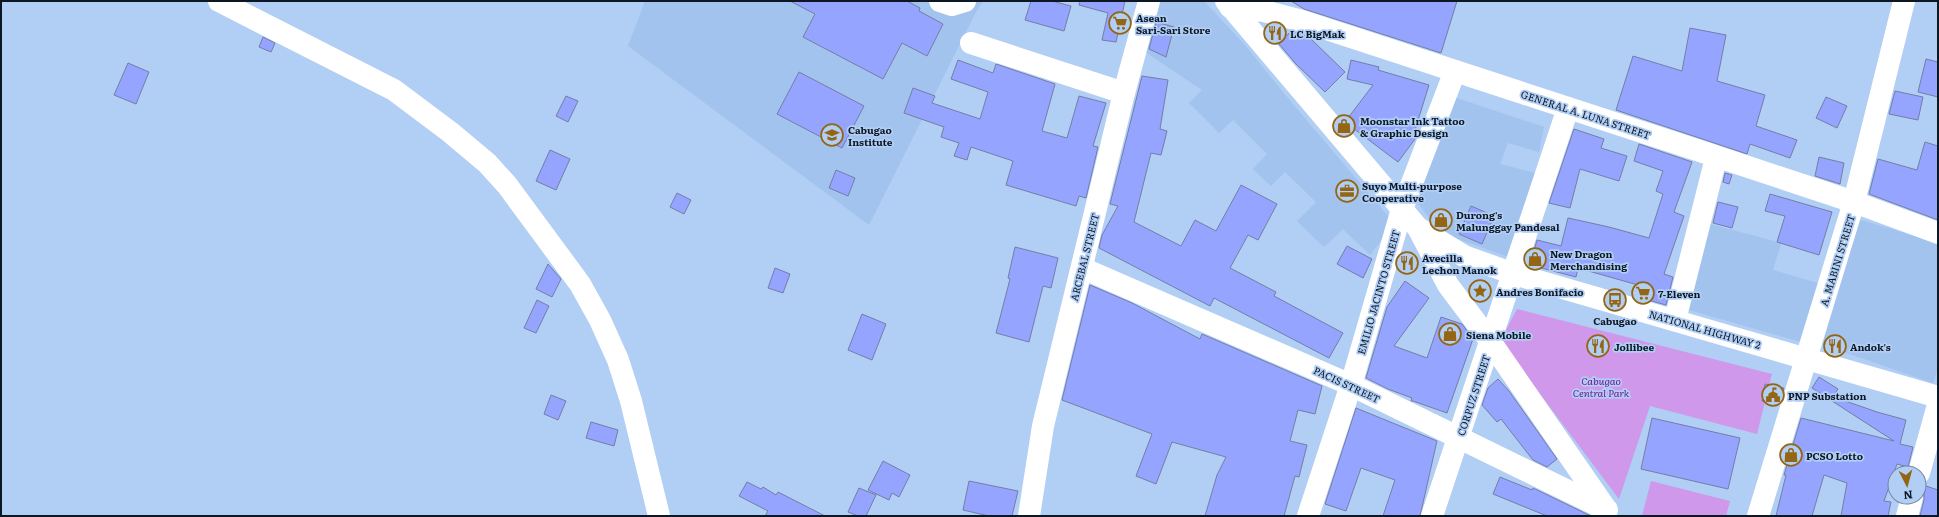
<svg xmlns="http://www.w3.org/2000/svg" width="1939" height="517" viewBox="0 0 1939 517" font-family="Literata,serif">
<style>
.built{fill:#a1c3ee}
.green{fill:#d098ea}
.building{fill:#95a5ff;stroke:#757da5}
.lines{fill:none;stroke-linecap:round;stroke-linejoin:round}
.minor{stroke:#fff;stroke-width:22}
.highway{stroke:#fff;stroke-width:22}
.labels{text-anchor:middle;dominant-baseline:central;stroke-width:3.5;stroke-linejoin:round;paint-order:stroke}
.poi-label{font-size:10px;font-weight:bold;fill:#0d1724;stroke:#b1cef4;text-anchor:start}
.street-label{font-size:10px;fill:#0d1724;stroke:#b1cef4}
.park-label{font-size:10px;font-style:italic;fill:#741594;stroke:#b1cef4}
</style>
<rect width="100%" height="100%" fill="#b1cef4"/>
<g class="built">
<polygon points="645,1 983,1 975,14 869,225 628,46"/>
<polygon points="1154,1 1204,1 1244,44 1292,103 1394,223 1370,255 1343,229 1324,247 1297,221 1316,202 1285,172 1271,186 1253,169 1267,154 1233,120 1219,133 1189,103 1202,90 1139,48"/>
<polygon points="1454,97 1544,127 1539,152 1508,143 1500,164 1539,174 1509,257 1441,233 1417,202"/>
<polygon points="1858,219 1938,243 1938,368 1933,383 1818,343"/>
<polygon points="1707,223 1781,243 1773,270 1818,283 1801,342 1682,308"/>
</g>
<g class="green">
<polygon points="1517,309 1772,374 1757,434 1650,406 1619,499 1500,341"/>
<polygon points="1651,481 1730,501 1726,516 1642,516"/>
</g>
<g class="building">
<polygon points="790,1 907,1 920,8 919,11 943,24 927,56 902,43 883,79 803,37 815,14"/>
<polygon points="1031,1 1052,1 1071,6 1064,31 1025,20"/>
<polygon points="1080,1 1125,1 1116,42 1102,40 1108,13 1079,5"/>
<polygon points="1291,1 1457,1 1441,53 1304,9"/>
<polygon points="1156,22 1174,27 1166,57 1149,49"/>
<polygon points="1690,28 1726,35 1717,81 1765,95 1756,126 1797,140 1790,158 1750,144 1747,154 1616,110 1633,56 1682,71"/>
<polygon points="1291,31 1309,37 1345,72 1325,92 1296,64 1279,44"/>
<polygon points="263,37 275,43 271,52 259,47"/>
<polygon points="1926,59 1938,62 1938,97 1918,92"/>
<polygon points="958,60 993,73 996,64 1055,84 1042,131 1067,138 1079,96 1106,103 1093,146 1098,147 1086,198 1079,196 1076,206 1006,185 1013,161 971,147 967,160 954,156 959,143 941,137 944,127 904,113 913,88 935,96 932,103 980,119 988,92 951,79"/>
<polygon points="1351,60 1379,67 1378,70 1429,85 1415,130 1418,132 1415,139 1398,162 1345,122 1373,85 1347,79"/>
<polygon points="128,63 149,72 136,104 114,95"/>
<polygon points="799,72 864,106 842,148 777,114"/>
<polygon points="1142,76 1168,80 1160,129 1167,131 1161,155 1151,153 1134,222 1181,246 1195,220 1216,231 1241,185 1277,204 1258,240 1248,235 1230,268 1276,292 1274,296 1343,333 1329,358 1214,298 1210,306 1099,248 1102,235 1118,206 1110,204"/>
<polygon points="1895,91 1923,97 1918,120 1889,114"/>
<polygon points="566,96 578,101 568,122 556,116"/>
<polygon points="1826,97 1847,106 1837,128 1816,118"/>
<polygon points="1574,129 1604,139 1601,148 1627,156 1619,181 1580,169 1570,208 1549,203"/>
<polygon points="1925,142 1938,146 1938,220 1869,194 1878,159 1917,170"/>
<polygon points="1639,144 1692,162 1674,212 1684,216 1664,274 1673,277 1666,305 1634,296 1638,285 1578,268 1576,277 1530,265 1537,240 1561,246 1568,218 1609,227 1649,238 1663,194 1656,191 1663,171 1634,161"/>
<polygon points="550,150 570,159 556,190 536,181"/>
<polygon points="1819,157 1844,163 1840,184 1815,176"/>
<polygon points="836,170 855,178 848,196 829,188"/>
<polygon points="1725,173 1732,175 1729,184 1723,182"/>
<polygon points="677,193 691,200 684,214 670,207"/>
<polygon points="1770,194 1832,212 1819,255 1777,242 1785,216 1765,211"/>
<polygon points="1718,202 1738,207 1732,228 1713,223"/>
<polygon points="1471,206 1494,216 1482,244 1459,234"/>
<polygon points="1347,246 1372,259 1363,278 1337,264"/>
<polygon points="1015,247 1058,258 1051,288 1043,286 1029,342 996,333 1010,279 1008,278"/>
<polygon points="548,264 561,279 552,297 536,289"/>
<polygon points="775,268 790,274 783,293 768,288"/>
<polygon points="1405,281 1429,298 1394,346 1427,358 1441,317 1462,324 1473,339 1447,413 1413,401 1411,401 1412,398 1388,389 1366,378 1387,307"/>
<polygon points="1090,285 1132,303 1200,339 1202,334 1322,386 1315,414 1298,410 1290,441 1307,445 1299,477 1295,476 1284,516 1205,516 1217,475 1226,457 1172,442 1156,484 1136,476 1152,434 1062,400"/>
<polygon points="537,300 549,306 536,333 524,328"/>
<polygon points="862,314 886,324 872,360 848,350"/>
<polygon points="1819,377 1838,389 1831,400 1812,388"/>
<polygon points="1498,379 1509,391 1557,459 1547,467 1533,460 1501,419 1497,422 1482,405 1488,388"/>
<polygon points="1765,384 1784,388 1779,404 1762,401"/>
<polygon points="551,395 566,401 558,420 544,414"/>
<polygon points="1834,397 1877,412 1906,420 1900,444 1913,447 1908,467 1897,464 1884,501 1891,502 1888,516 1841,516 1847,483 1824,475 1812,516 1776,516 1786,475 1784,475 1801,418 1894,441 1832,401"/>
<polygon points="1356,408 1437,441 1420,516 1383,516 1395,480 1361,468 1346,511 1325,504"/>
<polygon points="1652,418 1740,438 1728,489 1641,469"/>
<polygon points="591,422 618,430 614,446 586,438"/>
<polygon points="883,461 910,475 899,497 892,493 889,500 868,490"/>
<polygon points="1500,477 1532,490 1533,488 1591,516 1547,516 1493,494"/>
<polygon points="969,481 1018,491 1012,516 989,516 963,510"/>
<polygon points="747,482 761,489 763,487 776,495 778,492 825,516 765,516 768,511 739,496"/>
<polygon points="1923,485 1938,490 1938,516 1920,516 1924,500 1924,494 1921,489"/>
<polygon points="859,488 876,495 866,516 858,516 848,512"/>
</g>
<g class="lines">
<g class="minor">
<polyline points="219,1 394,90 450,132 487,163 507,185 580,284 600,320 618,360 631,401 659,516"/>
<polyline points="940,1 952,5 965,1"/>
<polyline points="1230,7 1264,11 1302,21 1697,150 1854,202 1938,233"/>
<polyline points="971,43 1124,93"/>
<polyline points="1418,228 1448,285 1490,341 1606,509"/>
<polyline points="1082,268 1351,385 1607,510"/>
<polyline points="1675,320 1716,158"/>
<polyline points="1919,473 1938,405"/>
<polyline points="1029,516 1043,426 1124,93 1149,1"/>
<polyline points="1308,516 1351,385 1402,209 1455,71"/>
<polyline points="1432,516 1568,108"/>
<polyline points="1758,516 1854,202 1904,1"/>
<polyline points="1907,516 1912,497"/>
</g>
<polyline class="highway" points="1226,1 1418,228 1464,256 1514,274 1938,397"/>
</g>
<defs>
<g id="supermarket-ring" transform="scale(1.15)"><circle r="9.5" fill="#b1cef4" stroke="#946513" stroke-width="1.5"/><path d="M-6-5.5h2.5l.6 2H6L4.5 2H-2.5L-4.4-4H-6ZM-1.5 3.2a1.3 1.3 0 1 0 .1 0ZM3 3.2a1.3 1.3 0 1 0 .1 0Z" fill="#946513"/></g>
<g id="restaurant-ring" transform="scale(1.15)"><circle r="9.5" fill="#b1cef4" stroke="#946513" stroke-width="1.5"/><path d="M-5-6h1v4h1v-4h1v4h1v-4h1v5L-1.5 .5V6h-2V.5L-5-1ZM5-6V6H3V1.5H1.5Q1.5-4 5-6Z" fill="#946513"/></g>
<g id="shop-ring" transform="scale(1.15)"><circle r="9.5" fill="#b1cef4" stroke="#946513" stroke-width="1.5"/><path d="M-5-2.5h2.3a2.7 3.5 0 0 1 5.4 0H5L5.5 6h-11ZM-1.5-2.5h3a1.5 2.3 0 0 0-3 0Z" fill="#946513"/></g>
<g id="school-ring" transform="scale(1.15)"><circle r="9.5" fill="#b1cef4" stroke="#946513" stroke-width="1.5"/><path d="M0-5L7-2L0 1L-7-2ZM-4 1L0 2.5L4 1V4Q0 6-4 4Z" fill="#946513"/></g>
<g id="office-ring" transform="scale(1.15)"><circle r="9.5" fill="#b1cef4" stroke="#946513" stroke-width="1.5"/><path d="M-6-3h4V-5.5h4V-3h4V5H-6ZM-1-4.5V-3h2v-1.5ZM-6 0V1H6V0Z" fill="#946513"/></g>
<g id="sight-ring" transform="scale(1.15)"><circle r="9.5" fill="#b1cef4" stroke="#946513" stroke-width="1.5"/><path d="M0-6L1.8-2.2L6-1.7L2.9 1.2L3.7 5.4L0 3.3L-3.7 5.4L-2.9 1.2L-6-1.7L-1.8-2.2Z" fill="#946513"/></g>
<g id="bus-ring" transform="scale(1.15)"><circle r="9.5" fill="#b1cef4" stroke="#946513" stroke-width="1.5"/><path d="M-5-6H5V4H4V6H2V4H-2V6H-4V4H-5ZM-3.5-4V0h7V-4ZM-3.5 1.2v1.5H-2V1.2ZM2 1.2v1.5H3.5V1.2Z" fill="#946513"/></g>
<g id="civic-ring" transform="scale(1.15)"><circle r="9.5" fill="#b1cef4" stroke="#946513" stroke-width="1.5"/><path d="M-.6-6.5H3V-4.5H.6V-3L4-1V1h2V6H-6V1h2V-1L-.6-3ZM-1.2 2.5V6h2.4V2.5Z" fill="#946513"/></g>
</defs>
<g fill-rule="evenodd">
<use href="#supermarket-ring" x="1120" y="23"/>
<use href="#restaurant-ring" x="1275" y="33"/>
<use href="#shop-ring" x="1344" y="126"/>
<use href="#school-ring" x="832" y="135"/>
<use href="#office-ring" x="1347" y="191"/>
<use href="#shop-ring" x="1441" y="220"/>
<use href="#shop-ring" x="1535" y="259"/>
<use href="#restaurant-ring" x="1407" y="263"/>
<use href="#sight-ring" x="1480" y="291"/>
<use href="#supermarket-ring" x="1643" y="293"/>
<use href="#bus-ring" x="1615" y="300"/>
<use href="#shop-ring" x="1450" y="334"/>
<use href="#restaurant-ring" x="1598" y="346"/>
<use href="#restaurant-ring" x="1835" y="346"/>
<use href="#civic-ring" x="1773" y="395"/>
<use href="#shop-ring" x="1791" y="455"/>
</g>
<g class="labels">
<g class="poi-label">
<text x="1136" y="17">Asean<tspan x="1136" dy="12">Sari-Sari Store</tspan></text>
<text x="1290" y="33">LC BigMak</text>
<text x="1360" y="120">Moonstar Ink Tattoo<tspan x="1360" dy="12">&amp; Graphic Design</tspan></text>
<text x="848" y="129">Cabugao<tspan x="848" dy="12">Institute</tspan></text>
<text x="1362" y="185">Suyo Multi-purpose<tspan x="1362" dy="12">Cooperative</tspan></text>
<text x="1456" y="214">Durong's<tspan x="1456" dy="12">Malunggay Pandesal</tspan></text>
<text x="1550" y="253">New Dragon<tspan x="1550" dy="12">Merchandising</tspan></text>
<text x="1422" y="257">Avecilla<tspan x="1422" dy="12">Lechon Manok</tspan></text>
<text x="1496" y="291">Andres Bonifacio</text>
<text x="1658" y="293">7-Eleven</text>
<text x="1615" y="320" text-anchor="middle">Cabugao</text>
<text x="1466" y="334">Siena Mobile</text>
<text x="1614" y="346">Jollibee</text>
<text x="1850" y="346">Andok's</text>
<text x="1788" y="395">PNP Substation</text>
<text x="1806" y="455">PCSO Lotto</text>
</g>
<g class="street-label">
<text transform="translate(1586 114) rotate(18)">GENERAL A. LUNA STREET</text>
<text transform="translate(1084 257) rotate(-76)">ARCEBAL STREET</text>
<text transform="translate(1837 260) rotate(-73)">A. MABINI STREET</text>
<text transform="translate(1378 292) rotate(-74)">EMILIO JACINTO STREET</text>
<text transform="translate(1705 329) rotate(16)">NATIONAL HIGHWAY 2</text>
<text transform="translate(1347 384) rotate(25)">PACIS STREET</text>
<text transform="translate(1473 395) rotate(-72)">CORPUZ STREET</text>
</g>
<g class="park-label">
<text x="1601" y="380">Cabugao<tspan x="1601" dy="12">Central Park</tspan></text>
</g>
</g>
<rect width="1939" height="517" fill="none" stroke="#0d1724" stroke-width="4"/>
<g transform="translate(1907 485) rotate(174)"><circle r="19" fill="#b1cef4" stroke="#6f85a1"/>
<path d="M0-3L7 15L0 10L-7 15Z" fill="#946513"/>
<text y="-6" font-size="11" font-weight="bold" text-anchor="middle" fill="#0d1724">N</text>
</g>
</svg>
